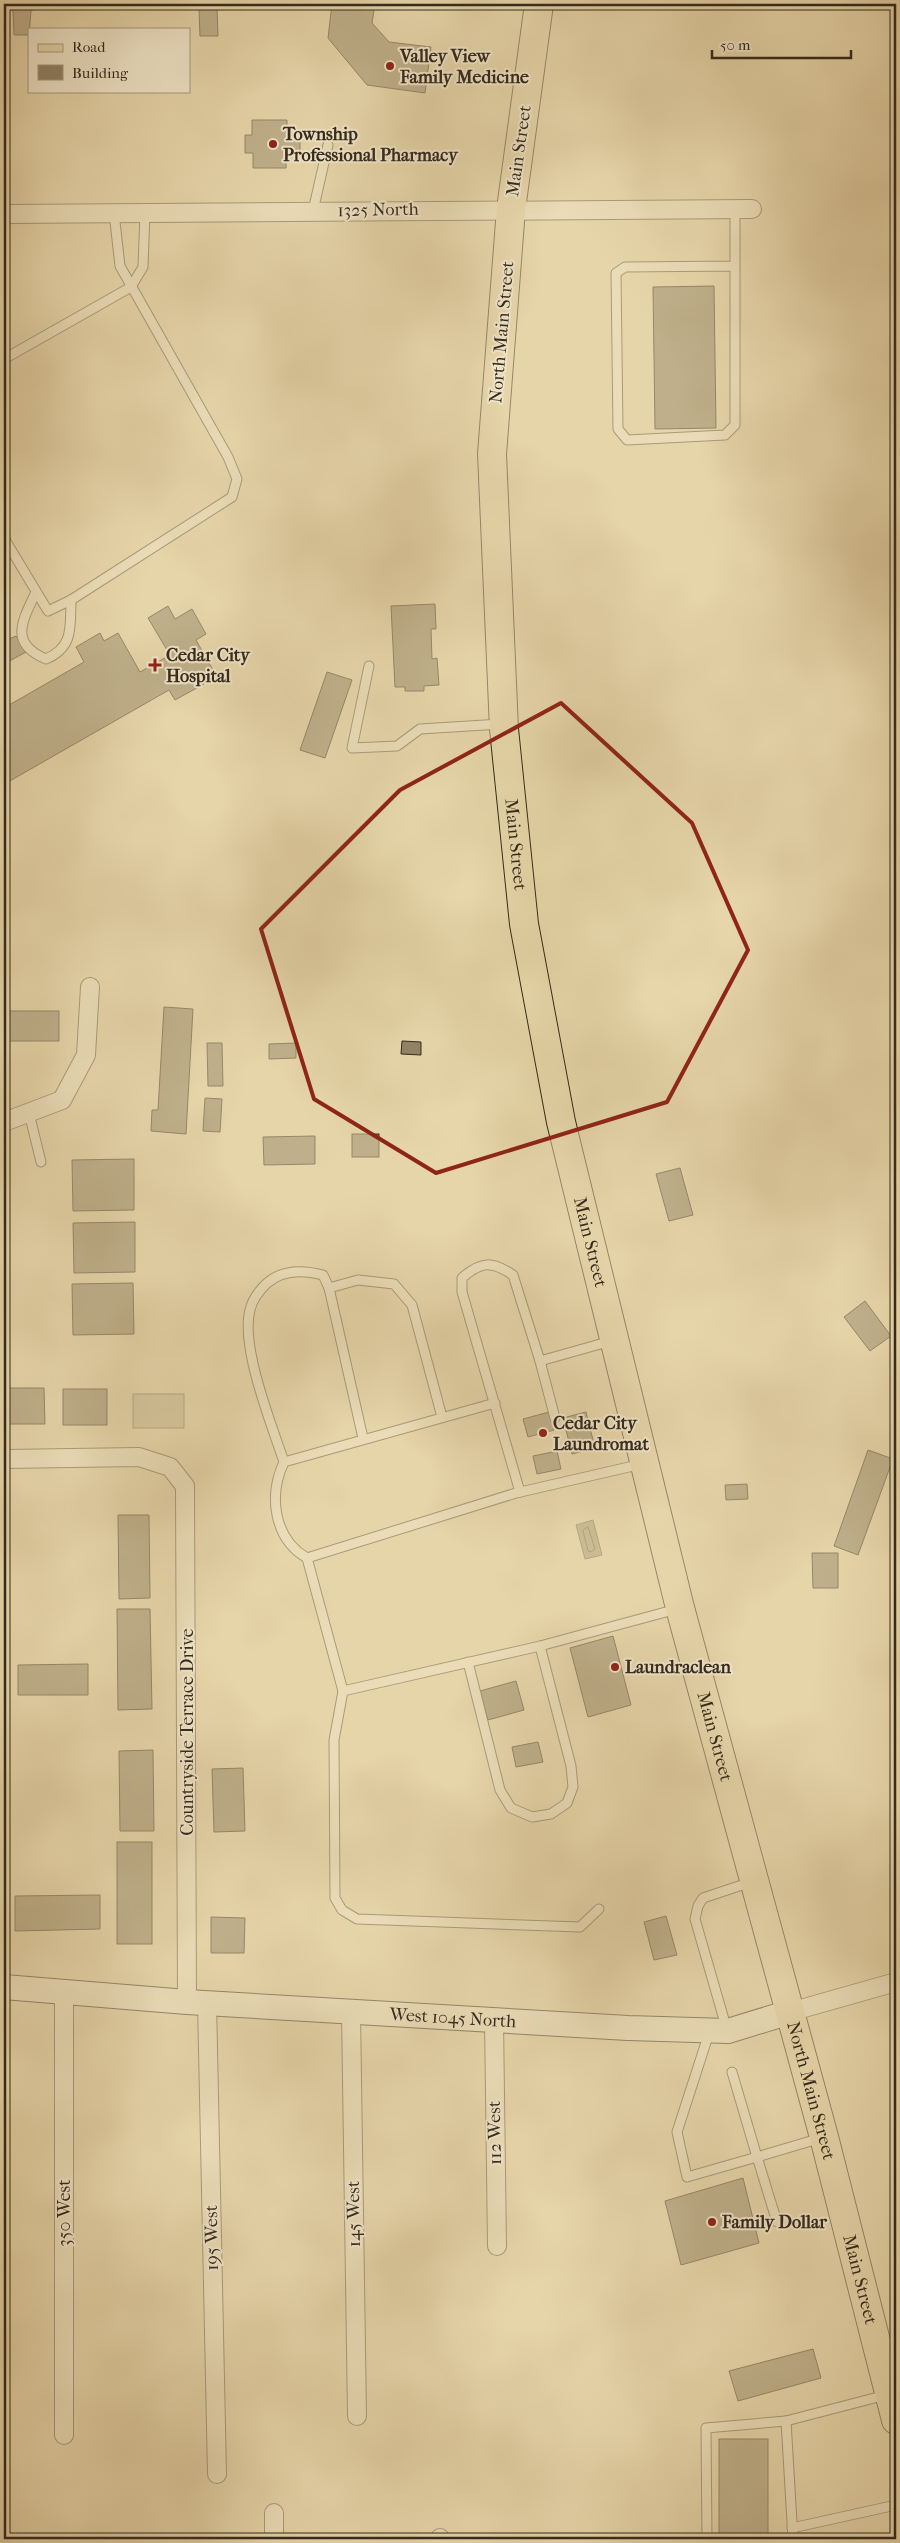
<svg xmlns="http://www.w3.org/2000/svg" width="900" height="2543" viewBox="0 0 900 2543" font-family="'IM FELL French Canon',serif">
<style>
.green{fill:#c8b991;stroke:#7e7257}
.water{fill:#a99c79;stroke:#7a6e54}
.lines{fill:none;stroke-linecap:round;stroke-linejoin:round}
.shore{stroke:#6e634b;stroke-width:1}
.building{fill:#918366;stroke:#342a1d}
.lane-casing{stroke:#605540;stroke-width:11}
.street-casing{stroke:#605540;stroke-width:20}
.secondary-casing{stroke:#342a1d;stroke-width:26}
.primary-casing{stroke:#342a1d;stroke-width:30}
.lane{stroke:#efe4c7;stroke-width:9}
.street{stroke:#efe4c7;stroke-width:18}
.secondary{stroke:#efe4c7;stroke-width:24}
.primary{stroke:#e6d6a9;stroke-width:28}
.marked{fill:none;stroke:#8f2418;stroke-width:4;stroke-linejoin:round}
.poi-dot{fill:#8f2418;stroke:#efe4c7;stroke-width:2}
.labels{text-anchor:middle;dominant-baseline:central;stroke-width:4;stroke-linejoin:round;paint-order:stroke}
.poi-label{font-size:18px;font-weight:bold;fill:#342a1d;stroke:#efe4c7;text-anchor:start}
.street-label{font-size:18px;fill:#342a1d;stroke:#efe4c7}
</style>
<rect width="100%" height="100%" fill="#e6d6a9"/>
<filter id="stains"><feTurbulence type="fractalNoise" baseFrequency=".004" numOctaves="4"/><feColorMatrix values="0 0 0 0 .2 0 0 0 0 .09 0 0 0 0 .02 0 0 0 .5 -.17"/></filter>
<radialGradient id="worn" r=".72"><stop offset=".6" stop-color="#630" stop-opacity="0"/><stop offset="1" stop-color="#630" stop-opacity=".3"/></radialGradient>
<rect class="green" x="133" y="1394" width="51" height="34"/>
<polygon class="water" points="593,1520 602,1555 585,1559 576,1525"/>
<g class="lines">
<polygon class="shore" points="588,1527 595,1549 591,1552 588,1551 583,1531"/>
</g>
<g class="building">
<polygon points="4,4 43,4 31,11 29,35 14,35 13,11"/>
<polygon points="187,4 225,4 217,8 218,36 200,36 199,9"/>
<polygon points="332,4 375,4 372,23 389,42 431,47 425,93 367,85 328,38"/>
<polygon points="252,120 287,120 287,133 300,133 300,153 286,153 286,168 253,168 253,153 245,153 245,135 252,135"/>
<polygon points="714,286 716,428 655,429 653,287"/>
<polygon points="435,604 436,629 431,629 432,659 437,658 439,685 424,686 424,691 405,691 405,687 395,687 391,606"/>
<polygon points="168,606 175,619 192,609 206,634 196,640 213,670 200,677 204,684 175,700 169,690 8,782 4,774 4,708 84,662 76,647 100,633 104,641 118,633 140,672 170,655 148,618"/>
<polygon points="16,636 26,652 4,664 4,641"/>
<polygon points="327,672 352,680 325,758 300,750"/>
<polygon points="164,1007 193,1009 186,1134 151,1131 152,1110 158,1110"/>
<rect x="4" y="1011" width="55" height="30"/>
<polygon points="402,1041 421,1042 421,1055 401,1054"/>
<polygon points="207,1043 222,1043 223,1086 208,1086"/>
<polygon points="296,1043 296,1058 269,1059 269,1044"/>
<polygon points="205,1098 222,1099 220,1132 203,1131"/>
<rect x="352" y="1134" width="27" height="23"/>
<polygon points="315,1136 315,1164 264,1165 263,1137"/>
<polygon points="134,1159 134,1210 73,1211 72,1160"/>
<polygon points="680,1168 693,1215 669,1221 656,1174"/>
<polygon points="135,1222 135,1272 74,1273 73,1223"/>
<polygon points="133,1283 134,1334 73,1335 72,1284"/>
<polygon points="865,1301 891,1336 870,1351 844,1317"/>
<polygon points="4,1388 44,1388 45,1424 4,1424"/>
<rect x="63" y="1389" width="44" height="36"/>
<polygon points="549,1412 554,1430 528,1437 523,1419"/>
<polygon points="586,1412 595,1448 572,1454 563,1418"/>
<polygon points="868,1450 893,1459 858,1555 834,1546"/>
<polygon points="557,1451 561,1469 537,1474 533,1456"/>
<polygon points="747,1484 748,1499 726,1500 725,1485"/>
<polygon points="118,1515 149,1515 150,1598 119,1599"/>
<polygon points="812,1553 838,1553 838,1588 813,1588"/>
<polygon points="117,1609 150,1609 152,1709 118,1710"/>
<polygon points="613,1636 631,1705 588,1717 570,1648"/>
<polygon points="88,1664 88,1695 18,1695 18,1665"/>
<polygon points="516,1681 524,1710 488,1720 480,1691"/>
<polygon points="538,1742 543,1762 516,1767 512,1747"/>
<polygon points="153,1750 154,1831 120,1831 119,1751"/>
<polygon points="243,1768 245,1831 214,1832 212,1769"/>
<rect x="117" y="1842" width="35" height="102"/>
<polygon points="100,1895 100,1929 15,1931 15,1896"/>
<polygon points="666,1916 677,1955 654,1960 644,1922"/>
<polygon points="211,1917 245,1918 244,1953 211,1953"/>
<polygon points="743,2178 759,2243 681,2265 665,2201"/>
<polygon points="813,2349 821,2378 738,2401 729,2371"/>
<rect x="719" y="2439" width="49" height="100"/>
</g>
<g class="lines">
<g class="lane-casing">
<g id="lane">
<polyline points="735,209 735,425 725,435 627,440 618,429 616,273 625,267 735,266"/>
<polyline points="313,211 328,145"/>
<polyline points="4,359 131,287 143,267 145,212"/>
<polyline points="4,538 48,611 71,600 232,497 237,479 228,457 120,266 114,213"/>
<path d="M36,592C23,620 8,643 46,659C74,647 70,627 71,600"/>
<polyline points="369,666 352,748 397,746 420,729 501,724"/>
<polyline points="29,1113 41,1162"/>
<polyline points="540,1361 555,1418"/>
<polyline points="363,1438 329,1288 358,1280 394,1284 412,1305 442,1417"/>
<path d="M284,1462C272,1426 240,1346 250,1310C252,1300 259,1291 266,1284C282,1269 304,1270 323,1275L329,1288"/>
<path d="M520,1492L462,1292V1278C481,1261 492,1261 513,1275L540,1361L611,1341"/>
<path d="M307,1558C274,1539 268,1496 284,1462L495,1403"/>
<polyline points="468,1662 500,1790 511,1808 532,1817 551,1814 567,1803 573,1787 571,1766 540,1646"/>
<polyline points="343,1691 307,1558 516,1493 642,1464"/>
<polyline points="599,1909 580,1927 357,1919 342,1910 335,1898 334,1740 343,1691 540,1646 677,1609"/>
<polyline points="727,2030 695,1919 698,1906 703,1898 751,1882"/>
<polyline points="709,2033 677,2132 687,2177 757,2157 777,2222"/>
<polyline points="732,2072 757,2157 821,2138"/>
<polyline points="786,2421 793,2539"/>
<polyline points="792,2528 896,2505"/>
<polyline points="707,2539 706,2428 786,2421 886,2395"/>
</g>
</g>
<g class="street-casing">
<g id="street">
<polyline points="4,214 752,209"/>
<polyline points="4,1122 62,1100 86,1055 90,987"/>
<polyline points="4,1459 139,1457 170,1467 185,1486 187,2002"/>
<polyline points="64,1991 64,2435"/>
<polyline points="207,2002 217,2474"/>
<polyline points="351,2012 357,2416"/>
<polyline points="790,2012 896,1982"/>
<polyline points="494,2020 497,2246"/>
<polyline points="274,2513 274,2539"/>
<polyline points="440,2539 440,2538"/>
</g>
</g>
<g class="secondary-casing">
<g id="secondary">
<path id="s1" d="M4,1987L187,2002L628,2028L728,2031L790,2012"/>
</g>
</g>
<g class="primary-casing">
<g id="primary">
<path id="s2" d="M539,4L511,209L492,454L504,729L524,924L561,1122L680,1608L824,2137L896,2420"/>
</g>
</g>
<use href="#lane" class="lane"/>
<use href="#street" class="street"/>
<use href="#secondary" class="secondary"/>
<use href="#primary" class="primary"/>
</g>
<path d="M0 0H900V2543H0ZM561,703L692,823L748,950L667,1102L436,1173L314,1099L261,929L400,790Z" fill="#e6d6a9" fill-opacity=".55" fill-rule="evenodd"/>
<path class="marked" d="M561,703L692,823L748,950L667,1102L436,1173L314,1099L261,929L400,790Z"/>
<g class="poi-dot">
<circle cx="390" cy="66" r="5"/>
<circle cx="273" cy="144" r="5"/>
<path d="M152.5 657.5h5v5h5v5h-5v5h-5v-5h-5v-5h5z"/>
<circle cx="543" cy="1433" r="5"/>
<circle cx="615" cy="1667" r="5"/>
<circle cx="712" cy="2222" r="5"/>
</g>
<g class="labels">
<g class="poi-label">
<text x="400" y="56">Valley View<tspan x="400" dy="21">Family Medicine</tspan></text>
<text x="283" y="134">Township<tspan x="283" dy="21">Professional Pharmacy</tspan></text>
<text x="166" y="655">Cedar City<tspan x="166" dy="21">Hospital</tspan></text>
<text x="553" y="1423">Cedar City<tspan x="553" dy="21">Laundromat</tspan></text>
<text x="625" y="1667">Laundraclean</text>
<text x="722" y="2222">Family Dollar</text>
</g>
<g class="street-label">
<text transform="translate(519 151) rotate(-82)">Main Street</text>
<text transform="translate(378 210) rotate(-1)">1325 North</text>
<text transform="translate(502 332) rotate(-85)">North Main Street</text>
<text stroke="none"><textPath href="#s2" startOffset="844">Main Street</textPath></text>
<text stroke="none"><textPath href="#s2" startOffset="1249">Main Street</textPath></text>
<text transform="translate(187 1732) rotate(-90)">Countryside Terrace Drive</text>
<text stroke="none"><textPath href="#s2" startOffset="1759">Main Street</textPath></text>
<text stroke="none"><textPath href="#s1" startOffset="450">West 1045 North</textPath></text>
<text stroke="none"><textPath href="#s2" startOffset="2126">North Main Street</textPath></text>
<text transform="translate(495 2133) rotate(-91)">112 West</text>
<text transform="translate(64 2213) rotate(-90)">350 West</text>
<text transform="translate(354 2214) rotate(-91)">145 West</text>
<text transform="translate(212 2238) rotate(-91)">195 West</text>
<text stroke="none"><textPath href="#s2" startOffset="2321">Main Street</textPath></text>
</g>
</g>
<rect width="900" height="2543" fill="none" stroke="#e6d6a9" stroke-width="20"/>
<rect x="5" y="5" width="890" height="2533" fill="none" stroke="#342a1d" stroke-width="2.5"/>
<rect x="10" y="10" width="880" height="2523" fill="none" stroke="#342a1d"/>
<rect x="28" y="28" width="162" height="65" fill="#efe4c7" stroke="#a49a83"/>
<rect x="38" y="44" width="25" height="8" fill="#e6d6a9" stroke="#a49a83"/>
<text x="72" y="52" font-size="15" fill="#342a1d">Road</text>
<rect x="38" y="65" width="25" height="15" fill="#918366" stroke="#a49a83"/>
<text x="72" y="78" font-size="15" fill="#342a1d">Building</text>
<path d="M712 50v8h139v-8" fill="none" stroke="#342a1d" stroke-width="2.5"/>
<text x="720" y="50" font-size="15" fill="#342a1d" stroke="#efe4c7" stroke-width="4" paint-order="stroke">50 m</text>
<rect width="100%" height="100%" filter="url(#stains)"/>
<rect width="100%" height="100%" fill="url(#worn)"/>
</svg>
